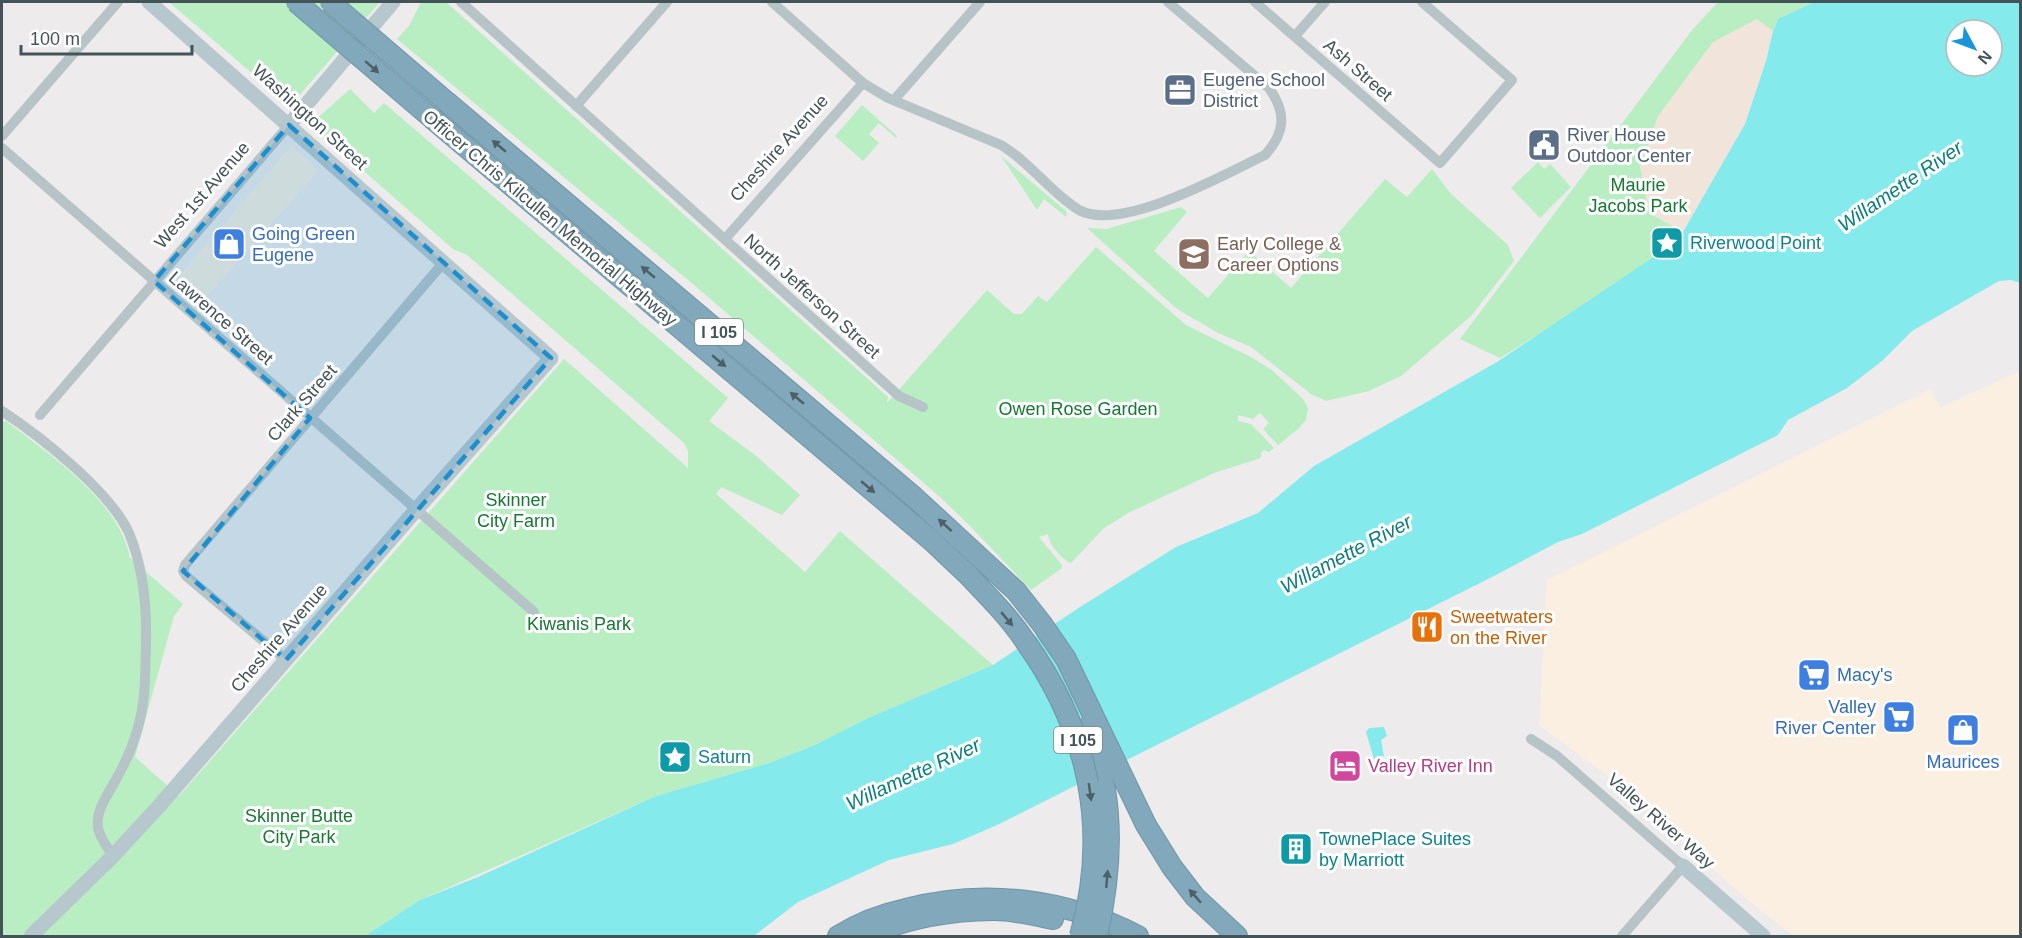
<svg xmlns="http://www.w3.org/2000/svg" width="2022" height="938" viewBox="0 0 2022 938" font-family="Helvetica,sans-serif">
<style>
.commercial{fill:#fbefe2}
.green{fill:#b8eec2}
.sand{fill:#f1e5db}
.water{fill:#85eaeb;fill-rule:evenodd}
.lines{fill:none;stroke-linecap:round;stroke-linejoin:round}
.highway-casing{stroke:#6e95a7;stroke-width:22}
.street{stroke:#b6c4c8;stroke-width:10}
.secondary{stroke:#b6c7ce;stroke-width:15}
.highway{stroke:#82a9bb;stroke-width:20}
.highway-bridge-casing{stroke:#6e95a7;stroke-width:22;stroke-linecap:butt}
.highway-bridge{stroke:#82a9bb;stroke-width:20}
.oneway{fill:#4d6067}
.marked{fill:#1d8ece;fill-opacity:0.2;stroke:#1d8ece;stroke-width:4.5;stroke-dasharray:12 8;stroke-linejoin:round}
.labels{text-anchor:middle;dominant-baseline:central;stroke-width:6;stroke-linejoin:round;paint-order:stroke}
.shield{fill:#fff;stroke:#7c878a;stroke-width:1.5}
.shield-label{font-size:16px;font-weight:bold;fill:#445358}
.street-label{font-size:18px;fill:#445358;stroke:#fff}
.service-label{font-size:18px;fill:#4e5e75;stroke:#fff;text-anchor:start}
.park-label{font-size:18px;fill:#167833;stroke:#fff}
.shop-label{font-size:18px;fill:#366cbe;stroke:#fff;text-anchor:start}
.culture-label{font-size:18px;fill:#0d838f;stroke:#fff;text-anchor:start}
.education-label{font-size:18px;fill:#785e54;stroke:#fff;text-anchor:start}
.food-label{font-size:18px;fill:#c56008;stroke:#fff;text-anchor:start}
.hotel-label{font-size:18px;fill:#b23c85;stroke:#fff;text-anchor:start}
.water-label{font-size:20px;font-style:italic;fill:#0d7e7e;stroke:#fff}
</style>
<rect width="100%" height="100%" fill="#eeebec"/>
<g class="commercial">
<polygon points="291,146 319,170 203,301 177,278"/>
<polygon points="2020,371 2020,936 1793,936 1742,895 1612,779 1539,725 1547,580 1931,389 1940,408"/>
</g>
<g class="green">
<polygon points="169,2 380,2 290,106"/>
<path d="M421,2H446L888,397L887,403L987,290L1014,314H1022L1038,296L1047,302L1096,247L1186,325L1253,358L1273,371L1303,399L1308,408L1306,420L1297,430L1278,445L1263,429L1269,423L1260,413L1253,419L1238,415V421L1251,424L1274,448L1269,452L1264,450L1261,452V457L1258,459L1214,473L1128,513L1104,528L1071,563C1061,559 1049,544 1048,534L1039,537L1061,564L1062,568L1031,590L970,526L940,497L694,285L397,39L409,26Z"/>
<polygon points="1718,2 1814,2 1778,19 1683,232 1652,265 1500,358 1460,339 1693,29"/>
<path d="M350,89L374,113L384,103L728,398L709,421L755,455L800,495L782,515L721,487L716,494L805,572L840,531L993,665L868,718L815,745L769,763L656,796L420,900L365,936H2V422L6,421C49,454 120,502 130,558L183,604L174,616L135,757L179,796L564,359L688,468V451L684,443L467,255L453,249L317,130L312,123Z"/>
<polygon points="862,105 897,136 896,138 879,123 869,134 879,143 863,161 835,136"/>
<polygon points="1001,156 1067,212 1066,217 1044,199 1037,210"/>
<polygon points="1538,162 1544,169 1550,164 1571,187 1540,218 1511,188"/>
<polygon points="1432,169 1450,193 1508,245 1514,261 1471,316 1401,376 1369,391 1326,401 1311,394 1251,347 1218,333 1177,309 1087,228 1107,229 1181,207 1187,212 1154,251 1208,298 1249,251 1291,288 1385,179 1407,197"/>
</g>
<polygon class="sand" points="1757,19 1773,31 1766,61 1745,124 1683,232 1649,213 1640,167 1658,116 1713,42"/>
<g class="water">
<path d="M1814,2H2020V283L2011,280L1999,281L1912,331L1882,361L1847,388L1788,420L1778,435L1582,534L1558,542L1490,578L995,826L953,844L889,860L798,902L754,936H365L420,900L478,877L656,796L769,763L815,745L868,718L993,665L1080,607L1176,547L1258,513L1314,466L1497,362L1667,248L1683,232L1745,124L1766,61L1773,31L1778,19ZM1956,30H1992V66H1956Z"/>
<polygon points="1384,727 1387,736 1381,740 1384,756 1374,759 1366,732 1369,728"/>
</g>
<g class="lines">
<g class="highway-casing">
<g id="highway">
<polyline points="448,103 914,497 1016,591 1042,624 1066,659 1146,825 1172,867 1195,897 1237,936"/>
<polyline points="434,120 931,540 968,575"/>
<polyline points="1088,727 1105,789"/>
<path d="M838,936C859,923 883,914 906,909C985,888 1066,899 1138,936"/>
<path d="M868,936C905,918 952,910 994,910C1013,910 1034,915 1053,919"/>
</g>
</g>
<g class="street">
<polyline points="461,2 899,396 923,407"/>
<path d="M772,2L863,83L888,98L1001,145C1030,162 1052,194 1079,210C1121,233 1225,174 1265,155C1285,133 1287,113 1269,88L1168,2"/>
<polyline points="1255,2 1440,163 1512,80 1422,2"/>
<polyline points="1295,36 1325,2"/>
<polyline points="894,100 980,2"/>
<polyline points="576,106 667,2"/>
<polyline points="2,136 118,2"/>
<polyline points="2,148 534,612"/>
<polyline points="725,239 863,83"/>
<path d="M2,411C40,436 110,491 129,533C144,569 147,607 146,645C145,673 146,700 138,727C134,743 127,759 119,774C111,790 95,809 98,828C100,838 107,847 113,856"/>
<polyline points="40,415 289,125"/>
<polyline points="286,660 186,576 183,571 185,565 444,262"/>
<polyline points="1531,739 1557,756 1683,866 1622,936"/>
</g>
<g class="secondary">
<polyline points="289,125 393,2"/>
<polyline points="1683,866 1763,936"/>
<polyline points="31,936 113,856 160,805 416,510 551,358 149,2"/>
</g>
<use href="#highway" class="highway"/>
<g class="highway-bridge-casing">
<g id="highway-bridge">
<polyline points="296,2 434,120"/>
<polyline points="330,2 448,103"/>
<path d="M968,575C988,596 1009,617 1025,641C1089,730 1110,830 1080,936"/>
<path d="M1097,936C1108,888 1113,838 1105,789"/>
</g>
</g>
<use href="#highway-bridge" class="highway-bridge"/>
</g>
<defs><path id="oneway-solid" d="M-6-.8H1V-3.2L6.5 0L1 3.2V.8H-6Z" transform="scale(1.5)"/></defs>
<g class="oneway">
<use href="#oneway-solid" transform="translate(372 67) rotate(41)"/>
<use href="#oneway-solid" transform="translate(499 146) rotate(-140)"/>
<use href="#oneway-solid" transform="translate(648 272) rotate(-140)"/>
<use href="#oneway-solid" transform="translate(719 361) rotate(40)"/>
<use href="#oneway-solid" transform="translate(797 398) rotate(-140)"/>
<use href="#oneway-solid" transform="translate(868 487) rotate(40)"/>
<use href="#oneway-solid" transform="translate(945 525) rotate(-138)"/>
<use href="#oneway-solid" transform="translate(1007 619) rotate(50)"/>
<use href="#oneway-solid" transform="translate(1090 792) rotate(82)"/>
<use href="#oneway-solid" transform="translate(1107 879) rotate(-85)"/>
<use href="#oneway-solid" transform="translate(1195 896) rotate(-131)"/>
</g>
<path class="marked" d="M289,125L551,358L286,660L183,571L310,418L154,281Z"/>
<defs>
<g id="office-square" transform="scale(1.725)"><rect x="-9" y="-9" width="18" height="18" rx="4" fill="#5c6f8a" stroke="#fff"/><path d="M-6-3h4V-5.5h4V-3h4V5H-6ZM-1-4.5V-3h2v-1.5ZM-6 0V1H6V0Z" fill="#fff"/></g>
<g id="civic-square" transform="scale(1.725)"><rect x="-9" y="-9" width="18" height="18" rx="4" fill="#5c6f8a" stroke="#fff"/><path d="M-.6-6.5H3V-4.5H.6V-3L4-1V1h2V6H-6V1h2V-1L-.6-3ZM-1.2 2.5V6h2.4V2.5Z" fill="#fff"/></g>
<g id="sight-square" transform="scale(1.725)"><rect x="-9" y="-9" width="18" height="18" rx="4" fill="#0f9aa8" stroke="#fff"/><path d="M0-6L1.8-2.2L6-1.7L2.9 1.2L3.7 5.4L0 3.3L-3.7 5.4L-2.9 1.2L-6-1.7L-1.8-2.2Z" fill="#fff"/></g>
<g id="shop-square" transform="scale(1.725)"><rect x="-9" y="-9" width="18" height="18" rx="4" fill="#3f7fe0" stroke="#fff"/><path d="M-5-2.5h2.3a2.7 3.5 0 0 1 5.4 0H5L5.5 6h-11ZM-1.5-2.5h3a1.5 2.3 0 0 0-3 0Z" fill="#fff"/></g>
<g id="school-square" transform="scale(1.725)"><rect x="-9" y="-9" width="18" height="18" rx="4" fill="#8d6e63" stroke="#fff"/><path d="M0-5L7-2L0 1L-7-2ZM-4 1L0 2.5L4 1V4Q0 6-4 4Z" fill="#fff"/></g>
<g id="restaurant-square" transform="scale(1.725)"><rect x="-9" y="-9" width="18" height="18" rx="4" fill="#e8710a" stroke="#fff"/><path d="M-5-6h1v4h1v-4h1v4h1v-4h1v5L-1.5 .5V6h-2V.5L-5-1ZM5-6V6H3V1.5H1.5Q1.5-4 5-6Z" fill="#fff"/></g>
<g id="supermarket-square" transform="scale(1.725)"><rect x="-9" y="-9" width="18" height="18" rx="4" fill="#3f7fe0" stroke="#fff"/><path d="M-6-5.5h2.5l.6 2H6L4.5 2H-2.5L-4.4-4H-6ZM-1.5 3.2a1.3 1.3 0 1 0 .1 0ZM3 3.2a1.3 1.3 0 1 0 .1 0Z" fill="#fff"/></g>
<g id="hotel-square" transform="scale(1.725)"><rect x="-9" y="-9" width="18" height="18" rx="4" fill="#d1479c" stroke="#fff"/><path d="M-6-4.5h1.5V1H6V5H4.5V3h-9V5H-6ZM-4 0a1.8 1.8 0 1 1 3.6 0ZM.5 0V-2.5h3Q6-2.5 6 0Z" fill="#fff"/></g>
<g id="building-square" transform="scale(1.725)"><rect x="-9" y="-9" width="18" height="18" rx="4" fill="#0f9aa8" stroke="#fff"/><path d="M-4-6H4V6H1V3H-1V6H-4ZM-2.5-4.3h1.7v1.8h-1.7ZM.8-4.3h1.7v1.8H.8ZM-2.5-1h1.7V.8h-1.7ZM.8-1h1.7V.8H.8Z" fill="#fff"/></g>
</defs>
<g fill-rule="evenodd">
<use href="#office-square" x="1180" y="90"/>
<use href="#civic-square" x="1544" y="145"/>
<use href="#sight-square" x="1667" y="243"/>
<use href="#shop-square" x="229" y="244"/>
<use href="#school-square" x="1194" y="254"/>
<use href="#restaurant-square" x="1427" y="627"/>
<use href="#supermarket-square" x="1814" y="675"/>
<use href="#supermarket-square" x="1899" y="717"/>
<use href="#shop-square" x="1963" y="730"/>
<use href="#sight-square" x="675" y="757"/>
<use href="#hotel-square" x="1345" y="766"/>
<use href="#building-square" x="1296" y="849"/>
</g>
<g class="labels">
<g class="shield">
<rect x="695" y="319" width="48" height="26" rx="4.5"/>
<rect x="1054" y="727" width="48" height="26" rx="4.5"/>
</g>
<g class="shield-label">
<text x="719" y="332">I 105</text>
<text x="1078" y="740">I 105</text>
</g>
<g class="street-label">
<text transform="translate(1358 70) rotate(41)">Ash Street</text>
<text transform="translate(310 117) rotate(42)">Washington Street</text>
<text transform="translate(779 148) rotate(-48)">Cheshire Avenue</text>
<text transform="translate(202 195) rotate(-49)">West 1st Avenue</text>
<text transform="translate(550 218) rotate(40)">Officer Chris Kilcullen Memorial Highway</text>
<text transform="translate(812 296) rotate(42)">North Jefferson Street</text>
<text transform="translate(221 318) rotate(41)">Lawrence Street</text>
<text transform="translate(302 403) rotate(-49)">Clark Street</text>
<text transform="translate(279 638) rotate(-49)">Cheshire Avenue</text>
<text transform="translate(1661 821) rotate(41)">Valley River Way</text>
</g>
<g class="service-label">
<text x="1203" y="80">Eugene School<tspan x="1203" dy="21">District</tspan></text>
<text x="1567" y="135">River House<tspan x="1567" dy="21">Outdoor Center</tspan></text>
</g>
<g class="park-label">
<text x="1638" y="185">Maurie<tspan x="1638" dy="21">Jacobs Park</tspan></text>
<text x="1078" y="409">Owen Rose Garden</text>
<text x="516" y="500">Skinner<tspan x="516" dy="21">City Farm</tspan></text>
<text x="579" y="624">Kiwanis Park</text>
<text x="299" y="816">Skinner Butte<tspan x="299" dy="21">City Park</tspan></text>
</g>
<g class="shop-label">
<text x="252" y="234">Going Green<tspan x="252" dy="21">Eugene</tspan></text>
<text x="1837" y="675">Macy's</text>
<text x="1876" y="707" text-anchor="end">Valley<tspan x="1876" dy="21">River Center</tspan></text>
<text x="1963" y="762" text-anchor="middle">Maurices</text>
</g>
<g class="culture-label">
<text x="1690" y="243">Riverwood Point</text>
<text x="698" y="757">Saturn</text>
<text x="1319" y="839">TownePlace Suites<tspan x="1319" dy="21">by Marriott</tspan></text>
</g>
<g class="education-label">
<text x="1217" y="244">Early College &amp;<tspan x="1217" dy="21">Career Options</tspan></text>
</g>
<g class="food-label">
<text x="1450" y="617">Sweetwaters<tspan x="1450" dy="21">on the River</tspan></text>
</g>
<g class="hotel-label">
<text x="1368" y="766">Valley River Inn</text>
</g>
<g class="water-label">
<text transform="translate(1900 186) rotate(-34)">Willamette River</text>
<text transform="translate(1346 554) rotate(-28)">Willamette River</text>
<text transform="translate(913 774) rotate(-25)">Willamette River</text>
</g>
</g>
<rect width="2022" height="938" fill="none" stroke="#445358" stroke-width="6"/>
<g transform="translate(1974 48) rotate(131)"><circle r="28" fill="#ffffff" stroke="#b4babc" stroke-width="1.5"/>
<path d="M0-4.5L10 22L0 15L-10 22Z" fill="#1995db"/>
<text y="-9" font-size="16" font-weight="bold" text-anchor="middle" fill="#445358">N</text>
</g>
<path d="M21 45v9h171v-9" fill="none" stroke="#445358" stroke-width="3"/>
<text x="30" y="45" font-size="18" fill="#445358" stroke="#ffffff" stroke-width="4.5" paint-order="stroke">100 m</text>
</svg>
